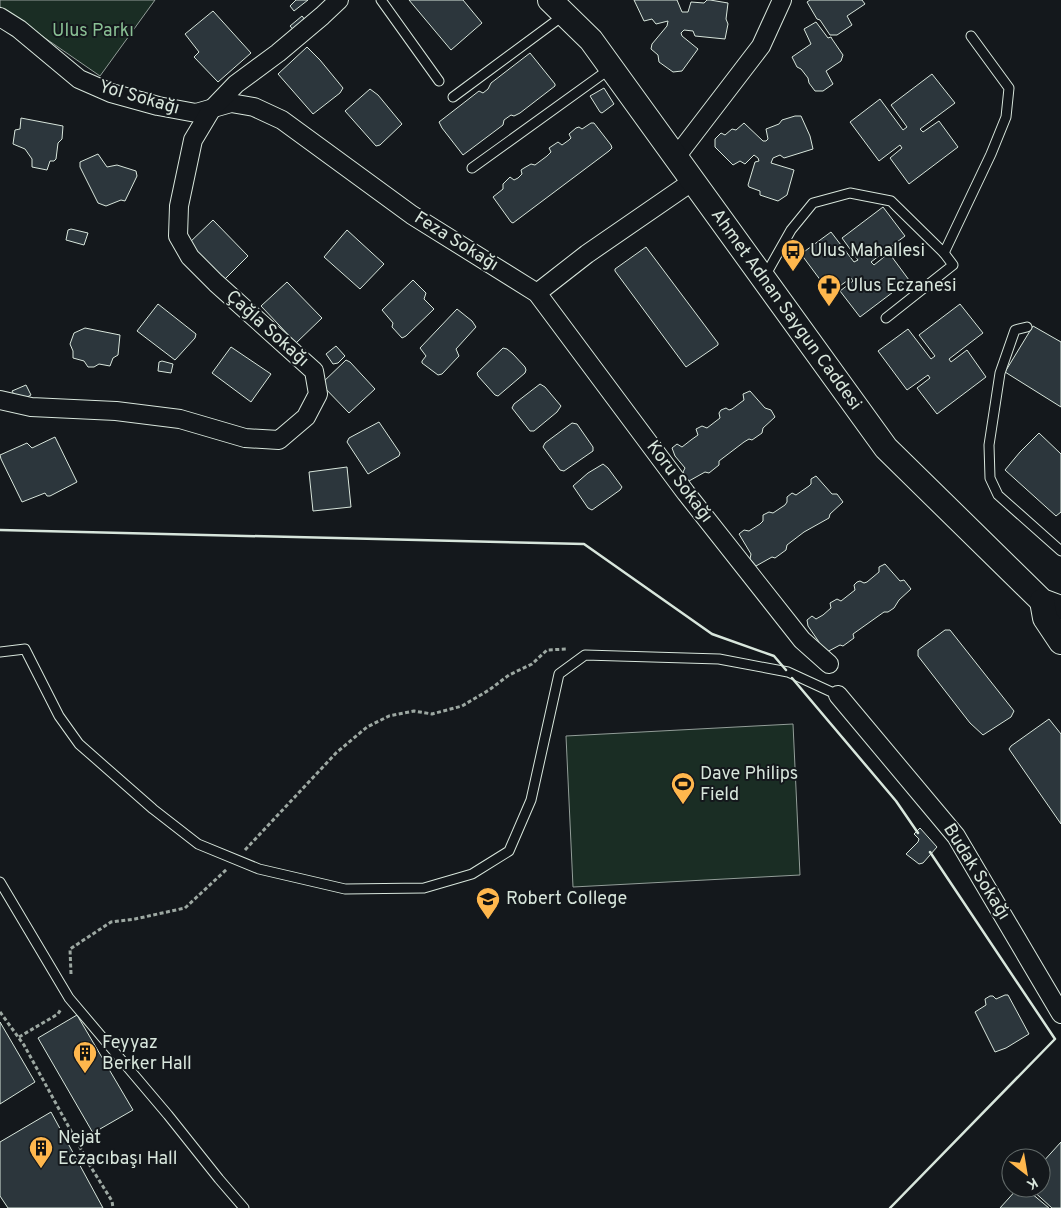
<svg xmlns="http://www.w3.org/2000/svg" width="1061" height="1208" viewBox="0 0 1061 1208" font-family="Overpass,sans-serif">
<style>
.green{fill:#1a2d24;stroke:#939e99}
.building{fill:#2c363c;stroke:#d8e6dc}
.lines{fill:none;stroke-linecap:round;stroke-linejoin:round}
.lane-casing{stroke:#d8e6dc;stroke-width:11}
.street-casing{stroke:#d8e6dc;stroke-width:20}
.secondary-casing{stroke:#d8e6dc;stroke-width:26}
.path{stroke:#9da8a2;stroke-width:3;stroke-dasharray:4 2.5;stroke-linecap:butt}
.lane{stroke:#14181c;stroke-width:9}
.street{stroke:#14181c;stroke-width:18}
.secondary{stroke:#14181c;stroke-width:24}
.wall{stroke:#d8e6dc;stroke-width:2.5}
.labels{text-anchor:middle;dominant-baseline:central;stroke-width:4;stroke-linejoin:round;paint-order:stroke}
.park-label{font-size:18px;fill:#8ac095;stroke:#14181c}
.street-label{font-size:18px;fill:#d8e6dc;stroke:#14181c}
.poi-label{font-size:18px;fill:#d8e6dc;stroke:#14181c;text-anchor:start}
</style>
<rect width="100%" height="100%" fill="#14181c"/>
<g class="green">
<polygon points="0,0 155,0 100,76 0,7"/>
<polygon points="793,724 800,875 573,887 566,736"/>
</g>
<g class="building">
<polygon points="296,0 308,0 294,11 290,6"/>
<polygon points="409,0 463,0 482,23 451,50"/>
<polygon points="634,0 677,0 682,12 688,12 691,2 704,3 707,0 710,0 728,3 726,19 728,24 725,39 695,36 693,31 684,30 681,33 682,36 698,49 682,71 673,72 659,62 658,55 651,49 652,44 667,26 668,21 656,24 652,19 644,21"/>
<polygon points="810,0 862,0 865,4 847,16 852,25 837,35 830,35 820,20 817,19 807,2"/>
<polygon points="213,11 251,53 218,82 194,57 199,52 185,34"/>
<polygon points="302,16 309,25 297,34 290,26"/>
<polygon points="816,22 828,38 831,37 832,39 843,55 841,61 826,71 833,84 823,91 815,91 809,83 808,78 801,69 797,67 792,57 811,44 804,29"/>
<polygon points="307,47 320,60 343,88 340,93 313,114 278,74"/>
<polygon points="530,53 555,84 555,86 520,113 514,116 511,115 504,120 503,125 463,155 442,128 439,122 479,91 483,93 488,89 491,83"/>
<polygon points="932,74 955,103 920,129 923,132 939,121 958,147 909,184 890,158 902,148 900,145 879,161 850,122 880,99 903,130 907,127 891,105"/>
<polygon points="604,88 614,104 602,113 600,112 590,96"/>
<polygon points="370,89 378,95 402,124 380,145 376,146 345,111"/>
<polygon points="795,116 801,116 810,136 813,149 784,158 780,155 773,158 771,163 794,170 787,195 778,201 760,195 760,191 749,187 748,185 755,162 759,161 758,158 754,155 745,164 740,161 733,165 715,147 715,139 721,133 725,135 732,129 736,130 744,123 763,141 766,141 768,139 766,129 779,124 782,120"/>
<polygon points="21,118 63,126 62,139 58,143 56,159 54,161 50,161 47,170 32,167 32,159 25,149 13,144 15,130 20,129"/>
<polygon points="591,123 594,123 611,145 612,148 609,151 513,223 511,222 493,197 503,189 503,184 510,177 514,180 518,178 522,174 521,170 524,168 531,164 535,165 547,156 551,152 549,148 558,142 562,145 569,140 571,138 569,134 576,128 579,127 582,129"/>
<polygon points="98,154 107,167 117,165 136,171 137,176 125,201 121,200 106,206 98,203 80,167 80,162"/>
<polygon points="883,207 905,236 871,262 874,265 889,253 909,280 860,317 840,291 853,281 851,278 830,293 801,254 831,232 854,262 858,260 842,238"/>
<polygon points="213,220 248,256 222,282 187,245"/>
<polygon points="71,229 88,233 84,245 66,240 68,230"/>
<polygon points="347,230 384,264 360,289 324,257"/>
<polygon points="646,247 718,343 718,345 686,367 615,271 615,269"/>
<polygon points="413,280 426,293 424,299 434,309 406,336 402,338 392,327 393,323 382,310"/>
<polygon points="287,282 322,318 296,343 261,306"/>
<polygon points="158,304 196,334 195,338 175,360 137,331"/>
<polygon points="960,304 983,333 949,359 951,362 967,350 986,377 937,414 917,388 930,378 928,375 907,390 878,351 908,329 931,359 935,356 919,335"/>
<polygon points="457,309 472,321 476,327 456,349 459,356 442,374 438,375 422,363 422,361 426,356 420,348"/>
<polygon points="1033,326 1061,342 1061,407 1005,372"/>
<polygon points="85,328 120,335 118,355 113,358 110,366 99,364 94,367 88,367 84,361 73,358 73,351 70,344 74,333"/>
<polygon points="336,346 345,356 338,363 333,364 326,354"/>
<polygon points="231,347 271,374 251,402 212,373"/>
<polygon points="503,348 507,349 513,354 525,367 526,370 525,373 498,396 495,395 478,376 477,373"/>
<polygon points="346,360 350,362 375,389 349,413 321,384"/>
<polygon points="162,361 173,364 171,373 158,371 159,362"/>
<polygon points="540,384 545,387 561,406 557,412 534,431 530,431 512,408 514,404"/>
<polygon points="26,385 31,395 18,402 12,391"/>
<polygon points="750,391 765,408 771,410 775,417 763,428 762,433 752,440 749,439 744,442 719,461 719,465 709,473 705,472 689,481 683,472 685,468 675,456 672,448 677,444 682,447 691,440 698,435 696,429 702,426 707,428 720,418 719,413 721,410 726,408 729,410 732,409 744,400 743,394"/>
<polygon points="379,422 400,453 399,456 368,474 347,442 349,438"/>
<polygon points="572,423 577,424 593,447 593,451 564,471 560,470 543,447 545,443"/>
<polygon points="1039,433 1061,454 1061,512 1056,516 1005,470 1020,452"/>
<polygon points="55,437 77,482 50,496 47,496 45,493 22,502 1,459 0,455 27,443 32,448"/>
<polygon points="603,464 608,468 622,487 620,490 592,510 588,508 573,486 588,473"/>
<polygon points="347,467 351,507 313,511 309,472"/>
<polygon points="816,476 832,494 837,494 843,502 830,514 829,518 804,532 787,545 786,550 775,558 772,557 756,566 750,559 751,554 739,534 744,530 749,531 760,524 763,521 763,515 769,512 773,513 785,505 787,502 787,497 792,493 796,495 809,486 811,484 811,479"/>
<polygon points="885,564 900,581 904,580 911,589 899,600 894,608 888,612 884,612 853,634 854,638 843,646 840,645 825,653 818,646 819,642 808,626 807,620 812,616 816,619 823,615 831,608 830,603 837,599 841,601 855,590 854,585 857,582 860,581 864,583 867,582 879,572 879,567"/>
<polygon points="945,630 950,630 1014,711 1011,717 983,735 970,723 918,656 918,650"/>
<polygon points="1049,719 1061,734 1061,824 1009,749 1011,746"/>
<polygon points="920,828 937,847 923,863 919,864 906,854 918,842 919,839 914,834"/>
<polygon points="1005,995 1008,995 1029,1034 1006,1048 995,1052 975,1012 986,1005 985,999 990,996 993,996 996,999"/>
<polygon points="77,1015 133,1110 93,1133 38,1038"/>
<polygon points="0,1022 35,1082 0,1104"/>
<polygon points="51,1112 103,1208 8,1208 0,1196 0,1142"/>
<polygon points="1061,1142 1061,1208 1052,1208 1030,1188 1041,1188 1041,1164"/>
<polygon points="1018,1188 1025,1188 1049,1208 1000,1208"/>
</g>
<g class="lines">
<g class="lane-casing">
<g id="lane">
<polyline points="381,0 439,81"/>
<polyline points="453,97 564,15"/>
<polyline points="472,168 611,68"/>
<polyline points="765,276 791,230 813,203 850,193 891,201 944,253 991,154 1006,117 1009,88 971,36"/>
<polyline points="886,318 953,265 944,253"/>
<polyline points="1027,327 1015,330 1000,373 989,445 990,478 998,495 1061,551"/>
<polyline points="0,652 25,649 59,716 79,744 153,809 198,844 259,869 345,889 424,888 472,874 509,851 531,800 559,674 585,655 719,659 788,672 838,695"/>
<polyline points="0,882 69,998 168,1115 219,1179 244,1208"/>
</g>
</g>
<g class="street-casing">
<g id="street">
<polyline points="0,17 19,29 79,79 111,93 158,106 196,113 231,103 254,107 282,120 412,215 537,293 686,493 802,640 829,664"/>
<polyline points="676,157 761,46 782,0"/>
<polyline points="537,293 587,254 693,181"/>
<polyline points="0,400 31,407 116,411 180,419 245,438 279,440 306,417 318,394 314,371 216,283 190,257 178,236 179,206 193,140 211,110 236,84 278,53 322,16 339,0"/>
<polyline points="838,695 956,836 1061,1014"/>
</g>
</g>
<g class="secondary-casing">
<g id="secondary">
<path id="s1" d="M550,0L591,40L886,448L1042,601L1061,608"/>
<polyline points="1042,601 1045,618 1061,642"/>
</g>
</g>
<g class="path">
<polyline points="245,850 336,753 367,727 389,716 414,711 432,714 462,706 489,690 509,675 532,664 547,650 568,649"/>
<polyline points="71,974 70,949 111,922 135,919 185,908 227,869"/>
<polyline points="0,1012 24,1045 89,1164 112,1201 113,1208"/>
<polyline points="19,1037 58,1014 61,1009"/>
</g>
<use href="#lane" class="lane"/>
<use href="#street" class="street"/>
<use href="#secondary" class="secondary"/>
<g class="wall">
<polyline points="0,530 584,544 712,634 774,656 786,670"/>
<polyline points="792,678 896,801 918,833"/>
<polyline points="890,1208 1055,1039 930,852"/>
</g>
</g>
<defs>
<g id="bus-pin" transform="scale(1.25)"><path d="M0 17L-7.5 6A9.5 9.5 0 1 1 7.5 6Z" fill="#ffb74d" stroke="#14181c"/><path d="M-5-6H5V4H4V6H2V4H-2V6H-4V4H-5ZM-3.5-4V0h7V-4ZM-3.5 1.2v1.5H-2V1.2ZM2 1.2v1.5H3.5V1.2Z" fill="#111"/></g>
<g id="pharmacy-pin" transform="scale(1.25)"><path d="M0 17L-7.5 6A9.5 9.5 0 1 1 7.5 6Z" fill="#ffb74d" stroke="#14181c"/><path d="M-2-6h4v4h4v4h-4v4h-4v-4h-4v-4h4Z" fill="#111"/></g>
<g id="stadium-pin" transform="scale(1.25)"><path d="M0 17L-7.5 6A9.5 9.5 0 1 1 7.5 6Z" fill="#ffb74d" stroke="#14181c"/><path d="M0-5a6.5 5 0 1 0 0 10a6.5 5 0 1 0 0-10ZM-3.5-1.8h7v3.6h-7Z" fill="#111"/></g>
<g id="school-pin" transform="scale(1.25)"><path d="M0 17L-7.5 6A9.5 9.5 0 1 1 7.5 6Z" fill="#ffb74d" stroke="#14181c"/><path d="M0-5L7-2L0 1L-7-2ZM-4 1L0 2.5L4 1V4Q0 6-4 4Z" fill="#111"/></g>
<g id="building-pin" transform="scale(1.25)"><path d="M0 17L-7.5 6A9.5 9.5 0 1 1 7.5 6Z" fill="#ffb74d" stroke="#14181c"/><path d="M-4-6H4V6H1V3H-1V6H-4ZM-2.5-4.3h1.7v1.8h-1.7ZM.8-4.3h1.7v1.8H.8ZM-2.5-1h1.7V.8h-1.7ZM.8-1h1.7V.8H.8Z" fill="#111"/></g>
</defs>
<g fill-rule="evenodd">
<use href="#bus-pin" x="793" y="251"/>
<use href="#pharmacy-pin" x="829" y="286"/>
<use href="#stadium-pin" x="683" y="784"/>
<use href="#school-pin" x="488" y="899"/>
<use href="#building-pin" x="85" y="1053"/>
<use href="#building-pin" x="41" y="1148"/>
</g>
<g class="labels">
<g class="park-label">
<text x="93" y="31">Ulus Parkı</text>
</g>
<g class="street-label">
<text transform="translate(139 98) rotate(16)">Yol Sokağı</text>
<text transform="translate(456 242) rotate(32)">Feza Sokağı</text>
<text stroke="none"><textPath href="#s1" startOffset="390">Ahmet Adnan Saygun Caddesi</textPath></text>
<text transform="translate(267 329) rotate(42)">Çağla Sokağı</text>
<text transform="translate(679 482) rotate(53)">Koru Sokağı</text>
<text transform="translate(976 872) rotate(58)">Budak Sokağı</text>
</g>
<g class="poi-label">
<text x="810" y="251">Ulus Mahallesi</text>
<text x="846" y="286">Ulus Eczanesi</text>
<text x="700" y="774">Dave Philips<tspan x="700" dy="21">Field</tspan></text>
<text x="506" y="899">Robert College</text>
<text x="102" y="1043">Feyyaz<tspan x="102" dy="21">Berker Hall</tspan></text>
<text x="58" y="1138">Nejat<tspan x="58" dy="21">Eczacıbaşı Hall</tspan></text>
</g>
</g>
<g transform="translate(1026 1173) rotate(149)"><circle r="24" fill="#14181c" stroke="#626a69"/>
<path d="M0-4L9 19L0 12L-9 19Z" fill="#ffb74d"/>
<text y="-8" font-size="14" font-weight="bold" text-anchor="middle" fill="#d8e6dc">K</text>
</g>
</svg>
